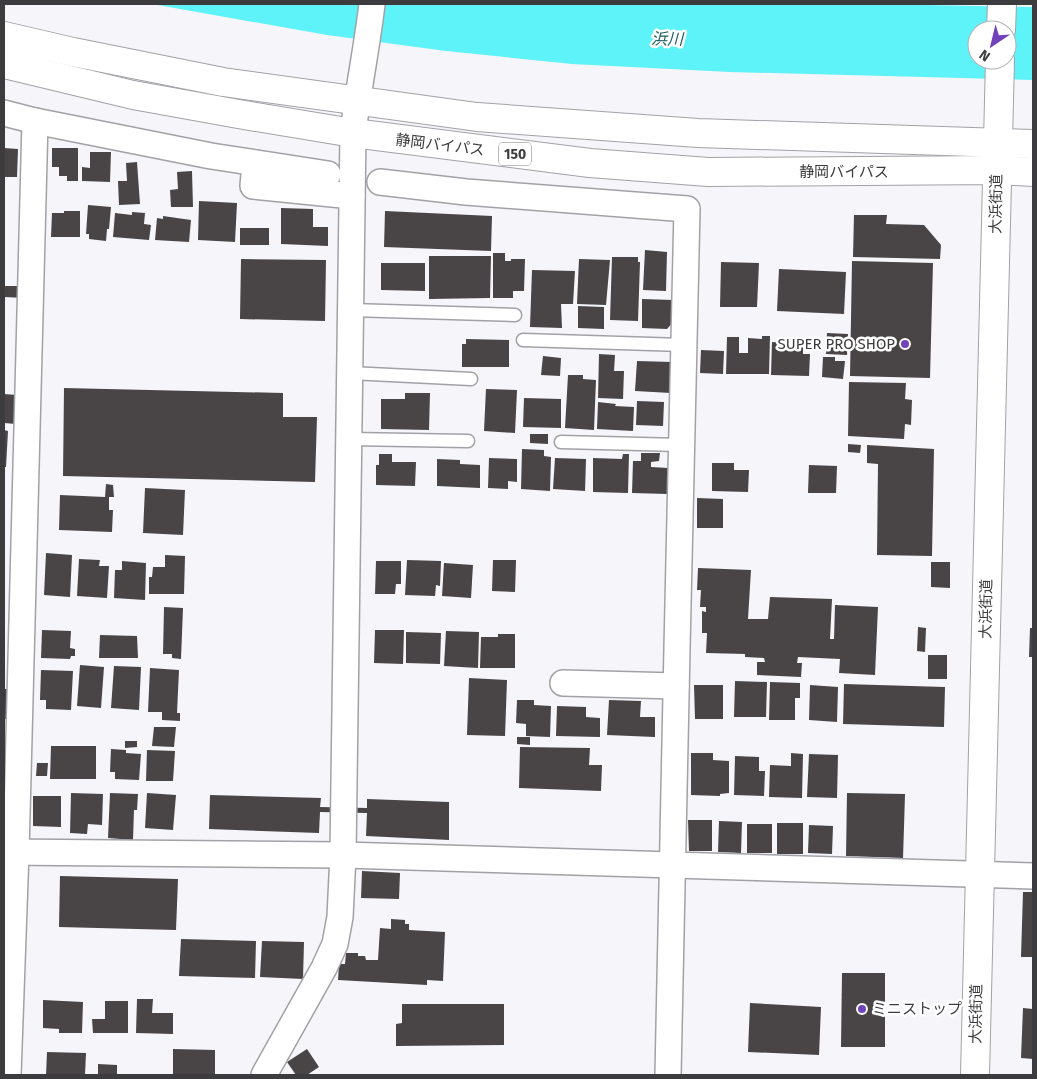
<svg xmlns="http://www.w3.org/2000/svg" width="1037" height="1079" viewBox="0 0 1037 1079" font-family="'Fira Sans','Noto Sans JP',sans-serif">
<style>
.water{fill:#5df3f9;fill-rule:evenodd}
.building{fill:#494546}
.lines{fill:none;stroke-linecap:round;stroke-linejoin:round}
.service-casing{stroke:#a2a1a6;stroke-width:15}
.minor-casing{stroke:#a2a1a6;stroke-width:28}
.tertiary-casing{stroke:#a2a1a6;stroke-width:30}
.trunk-casing{stroke:#a2a1a6;stroke-width:30}
.service{stroke:#fff;stroke-width:12}
.minor{stroke:#fff;stroke-width:25}
.tertiary{stroke:#fff;stroke-width:28}
.trunk{stroke:#fff;stroke-width:28}
.poi-dot{fill:#7143bb;stroke:#fff;stroke-width:2}
.labels{text-anchor:middle;dominant-baseline:central;stroke-width:5;stroke-linejoin:round;paint-order:stroke}
.shield{fill:#fff;stroke:#767678;stroke-width:1}
.shield-label{font-size:14px;font-weight:bold;fill:#3c3c3e}
.street-label{font-size:15px;fill:#3c3c3e;stroke:#fff}
.poi-label{font-size:15px;fill:#3c3c3e;stroke:#fff;text-anchor:end}
.water-label{font-size:16px;font-style:italic;fill:#205e60;stroke:#fff}
</style>
<rect width="100%" height="100%" fill="#f5f5fa"/>
<path class="water" d="M152,4H875L1033,7V80L730,72L572,64L446,51L327,35ZM977,30H1007V60H977Z"/>
<g class="building">
<polygon points="4,148 18,149 17,177 4,177"/>
<polygon points="52,148 78,148 78,181 67,181 67,176 59,176 59,167 52,167"/>
<polygon points="90,152 111,152 110,182 82,181 82,167 90,168"/>
<polygon points="137,162 140,204 119,205 118,181 127,181 126,163"/>
<polygon points="192,171 193,207 171,207 170,190 178,189 177,172"/>
<polygon points="199,201 237,203 235,242 198,240"/>
<polygon points="88,205 111,207 109,229 107,229 106,241 89,239 89,234 86,234"/>
<polygon points="281,208 313,209 313,227 328,227 328,246 281,244"/>
<polygon points="64,211 80,211 80,237 51,237 52,213 64,213"/>
<polygon points="385,211 492,216 491,251 384,247"/>
<polygon points="132,212 145,213 144,224 151,225 149,240 113,237 115,213 132,215"/>
<polygon points="854,215 887,215 886,224 924,225 941,245 940,259 853,257"/>
<polygon points="163,216 191,220 189,242 155,240 157,218 163,219"/>
<rect x="240" y="228" width="29" height="17"/>
<polygon points="645,250 667,252 666,291 643,290"/>
<polygon points="493,253 505,253 505,261 511,261 511,259 525,259 524,291 513,291 513,298 493,298"/>
<polygon points="429,256 491,256 490,298 429,299"/>
<polygon points="612,257 638,257 638,262 640,262 638,321 610,320"/>
<polygon points="241,259 326,260 325,321 240,319"/>
<polygon points="579,259 610,260 606,305 577,304"/>
<polygon points="852,261 933,263 930,378 850,376"/>
<polygon points="721,262 759,263 757,307 720,307"/>
<polygon points="381,263 425,263 425,291 381,290"/>
<polygon points="779,269 846,272 844,314 777,311"/>
<polygon points="532,270 575,271 573,304 561,304 562,328 530,327"/>
<polygon points="4,286 25,286 25,298 4,297"/>
<polygon points="642,299 674,300 674,321 667,329 642,328"/>
<polygon points="578,306 604,307 604,329 578,328"/>
<polygon points="827,333 848,334 847,355 826,354"/>
<polygon points="762,336 770,336 769,374 726,374 727,337 739,337 739,353 748,353 748,338 762,339"/>
<polygon points="466,339 509,340 509,367 462,367 462,344 466,344"/>
<polygon points="784,339 803,340 803,354 810,354 809,376 771,375 772,342 784,343"/>
<polygon points="701,350 724,351 723,374 700,373"/>
<polygon points="599,354 615,355 614,371 624,371 623,399 598,398"/>
<polygon points="543,356 561,358 560,376 541,375"/>
<polygon points="823,357 835,357 835,361 845,361 843,379 822,377"/>
<polygon points="637,361 672,362 671,393 635,391"/>
<polygon points="568,375 583,375 583,379 596,380 594,430 565,428"/>
<polygon points="849,382 906,383 905,399 912,400 911,425 905,424 904,439 848,436"/>
<polygon points="64,388 283,393 283,417 317,417 315,482 63,476"/>
<polygon points="486,389 517,390 515,433 484,431"/>
<polygon points="405,393 430,393 429,430 381,429 381,399 405,399"/>
<polygon points="4,394 17,395 16,424 4,423"/>
<polygon points="524,398 561,399 561,428 523,427"/>
<polygon points="637,401 664,402 663,426 636,425"/>
<polygon points="598,402 616,404 615,406 634,407 633,431 597,429"/>
<polygon points="4,430 8,431 6,467 4,467"/>
<polygon points="530,434 548,434 548,444 530,443"/>
<polygon points="848,444 861,445 860,453 848,452"/>
<polygon points="867,445 934,449 932,556 877,555 878,464 867,463"/>
<polygon points="522,449 544,450 544,456 551,457 550,491 521,489"/>
<polygon points="641,453 660,453 659,461 651,462 651,467 668,468 667,494 632,493 633,461 641,461"/>
<polygon points="379,454 392,454 392,462 416,462 415,486 376,485 376,465 379,465"/>
<polygon points="623,454 629,454 628,493 593,492 593,458 622,459"/>
<polygon points="489,458 517,459 517,482 508,481 508,489 488,488"/>
<polygon points="555,458 586,459 585,491 553,489"/>
<polygon points="437,459 460,460 460,464 480,465 480,488 437,486"/>
<polygon points="712,463 734,463 734,470 749,470 748,492 712,491"/>
<polygon points="809,465 837,466 836,493 808,493"/>
<polygon points="106,484 113,485 114,497 109,497 109,510 113,510 112,532 59,530 60,495 105,497"/>
<polygon points="145,488 185,490 183,535 143,533"/>
<polygon points="697,498 723,499 723,528 697,528"/>
<polygon points="46,553 72,555 70,597 44,595"/>
<polygon points="165,555 185,556 184,594 149,594 149,577 152,577 153,567 165,567"/>
<polygon points="79,559 100,560 99,566 109,566 107,598 77,596"/>
<polygon points="407,560 441,561 440,586 436,585 435,596 405,595"/>
<polygon points="493,560 516,560 515,592 492,591"/>
<polygon points="122,561 146,563 145,600 114,598 115,570 122,570"/>
<polygon points="376,561 401,561 401,584 396,584 395,594 375,594"/>
<polygon points="931,562 950,562 950,588 931,587"/>
<polygon points="444,563 473,565 471,598 442,596"/>
<polygon points="698,568 751,570 748,619 768,619 770,597 832,599 830,639 834,639 835,605 878,607 875,675 839,673 840,659 798,657 797,663 802,663 801,677 757,675 757,662 765,662 764,658 745,657 745,654 706,653 707,633 702,633 702,611 706,612 706,607 700,607 701,590 697,590"/>
<polygon points="164,607 183,608 181,659 172,658 172,654 163,654"/>
<polygon points="918,627 926,628 925,652 917,651"/>
<polygon points="1030,628 1033,628 1033,657 1029,657"/>
<polygon points="42,630 71,631 70,648 75,649 75,656 71,656 70,659 41,658"/>
<polygon points="375,630 404,630 403,664 374,663"/>
<polygon points="446,631 479,632 478,668 444,666"/>
<polygon points="406,632 441,633 440,664 406,663"/>
<polygon points="498,634 515,634 515,668 480,668 481,637 498,637"/>
<polygon points="100,635 137,636 138,658 99,658"/>
<rect x="928" y="655" width="19" height="24"/>
<polygon points="80,665 104,667 101,708 77,706"/>
<polygon points="114,666 141,667 139,710 111,708"/>
<polygon points="150,668 179,670 177,713 180,713 180,721 162,720 162,712 148,712"/>
<polygon points="41,670 73,671 71,710 46,709 46,700 40,700"/>
<polygon points="469,678 507,680 505,736 467,735"/>
<polygon points="735,681 767,682 766,717 734,717"/>
<polygon points="770,682 800,683 800,698 795,698 795,720 769,720"/>
<polygon points="844,684 945,687 944,727 843,724"/>
<polygon points="694,685 723,685 723,719 695,719"/>
<polygon points="810,685 838,687 837,722 809,720"/>
<polygon points="4,689 11,689 10,719 4,719"/>
<polygon points="517,700 534,700 534,705 551,706 550,737 526,736 526,724 516,723"/>
<polygon points="609,700 641,701 640,717 655,717 655,737 607,735"/>
<polygon points="557,706 586,707 586,717 600,718 600,737 556,736"/>
<polygon points="154,727 176,727 174,747 152,746"/>
<polygon points="517,737 530,737 530,745 517,744"/>
<polygon points="125,741 137,741 137,747 125,748"/>
<polygon points="51,746 96,746 96,779 50,779"/>
<polygon points="520,747 590,748 589,765 602,765 601,791 519,788"/>
<polygon points="111,749 126,750 126,753 141,754 139,780 115,779 115,772 110,772"/>
<polygon points="147,750 175,751 173,781 146,781"/>
<polygon points="691,753 713,753 713,760 729,761 729,793 720,794 720,796 691,795"/>
<polygon points="791,753 803,754 802,798 769,797 770,765 791,766"/>
<polygon points="809,754 838,755 837,798 807,797"/>
<polygon points="735,756 759,757 759,771 765,771 764,796 734,795"/>
<polygon points="37,763 48,763 47,776 36,776"/>
<polygon points="71,793 103,794 102,825 88,824 87,834 70,833"/>
<polygon points="110,793 138,794 137,810 134,810 133,840 108,838"/>
<polygon points="147,793 176,795 173,830 145,828"/>
<polygon points="847,793 905,794 903,858 846,856"/>
<polygon points="210,795 321,798 320,807 367,808 367,799 449,802 449,840 366,836 367,813 320,812 319,833 209,829"/>
<polygon points="33,796 61,796 61,827 33,826"/>
<polygon points="688,820 712,820 712,851 689,851"/>
<polygon points="719,821 742,822 741,853 718,852"/>
<rect x="777" y="823" width="26" height="31"/>
<rect x="747" y="824" width="25" height="29"/>
<polygon points="809,825 833,826 832,854 808,853"/>
<polygon points="362,871 400,873 399,899 361,898"/>
<polygon points="60,876 178,879 176,930 59,927"/>
<polygon points="1023,892 1033,892 1033,957 1021,957"/>
<polygon points="391,919 405,920 405,924 409,924 409,930 445,932 443,981 427,980 427,985 338,980 339,964 345,964 346,953 358,953 358,956 365,956 366,960 378,960 380,928 391,929"/>
<polygon points="181,939 256,941 255,978 179,976"/>
<polygon points="262,941 304,942 303,979 260,977"/>
<polygon points="842,973 885,973 885,1047 841,1047"/>
<polygon points="137,999 153,999 152,1013 173,1013 173,1034 136,1033"/>
<polygon points="43,1000 83,1002 82,1033 59,1033 59,1029 43,1028"/>
<polygon points="105,1001 128,1001 128,1033 93,1033 92,1019 105,1019"/>
<polygon points="750,1003 821,1007 819,1055 748,1052"/>
<polygon points="402,1004 504,1004 504,1045 396,1046 396,1024 402,1023"/>
<polygon points="1023,1008 1033,1009 1033,1059 1021,1058"/>
<polygon points="173,1049 215,1050 215,1075 173,1075"/>
<polygon points="307,1049 319,1067 307,1075 296,1075 287,1062"/>
<polygon points="47,1052 86,1053 85,1075 46,1075"/>
<polygon points="98,1064 117,1065 117,1075 98,1075"/>
</g>
<g class="lines">
<g class="service-casing">
<g id="service">
<polyline points="351,310 515,315"/>
<polyline points="523,340 683,345"/>
<polyline points="350,373 471,379"/>
<polyline points="350,439 468,441"/>
<polyline points="561,442 680,445"/>
</g>
</g>
<g class="minor-casing">
<g id="minor">
<polyline points="4,113 35,121 211,156 328,174"/>
<polyline points="255,163 253,186 352,196"/>
<path d="M380,182L466,192L687,209C679,498 675,786 668,1075"/>
<polyline points="563,683 676,686"/>
<polyline points="4,852 343,855 1033,876"/>
<polyline points="8,1075 16,852 35,121"/>
<path d="M264,1075L324,968L335,944L340,917L343,855L353,133C358,90 367,47 372,4"/>
</g>
</g>
<g class="tertiary-casing">
<g id="tertiary">
<polyline points="1001,30 1002,4"/>
<polyline points="975,1075 1000,60"/>
</g>
</g>
<g class="trunk-casing">
<g id="trunk">
<polyline points="4,36 73,52 223,82 477,117 698,133 1033,144"/>
<polyline points="4,64 133,95 244,115 353,133 590,163 708,172 997,170 1033,172"/>
</g>
</g>
<use href="#service" class="service"/>
<use href="#minor" class="minor"/>
<use href="#tertiary" class="tertiary"/>
<use href="#trunk" class="trunk"/>
</g>
<g class="poi-dot">
<circle cx="905" cy="344" r="5"/>
<circle cx="862" cy="1009" r="5"/>
</g>
<g class="labels">
<rect class="shield" x="499" y="142.5" width="32" height="23" rx="4"/>
<g class="shield-label">
<text x="515" y="154">150</text>
</g>
<g class="street-label">
<text transform="translate(440 145) rotate(7)">静岡バイパス</text>
<text x="844" y="172">静岡バイパス</text>
<text transform="translate(996 204) rotate(-89)">大浜街道</text>
<text transform="translate(986 609) rotate(-89)">大浜街道</text>
<text transform="translate(976 1014) rotate(-89)">大浜街道</text>
</g>
<g class="poi-label">
<text x="895" y="344">SUPER PRO SHOP</text>
<text x="872" y="1009" text-anchor="start">ミニストップ</text>
</g>
<g class="water-label">
<text transform="translate(667 39) rotate(1)">浜川</text>
</g>
</g>
<rect width="1037" height="1079" fill="none" stroke="#3c3c3e" stroke-width="10"/>
<g transform="translate(992 45) rotate(215)"><circle r="24" fill="#ffffff" stroke="#b1b1b2"/>
<path d="M0-4L9 19L0 12L-9 19Z" fill="#7143bb"/>
<text y="-8" font-size="14" font-weight="bold" text-anchor="middle" fill="#3c3c3e">N</text>
</g>
</svg>
